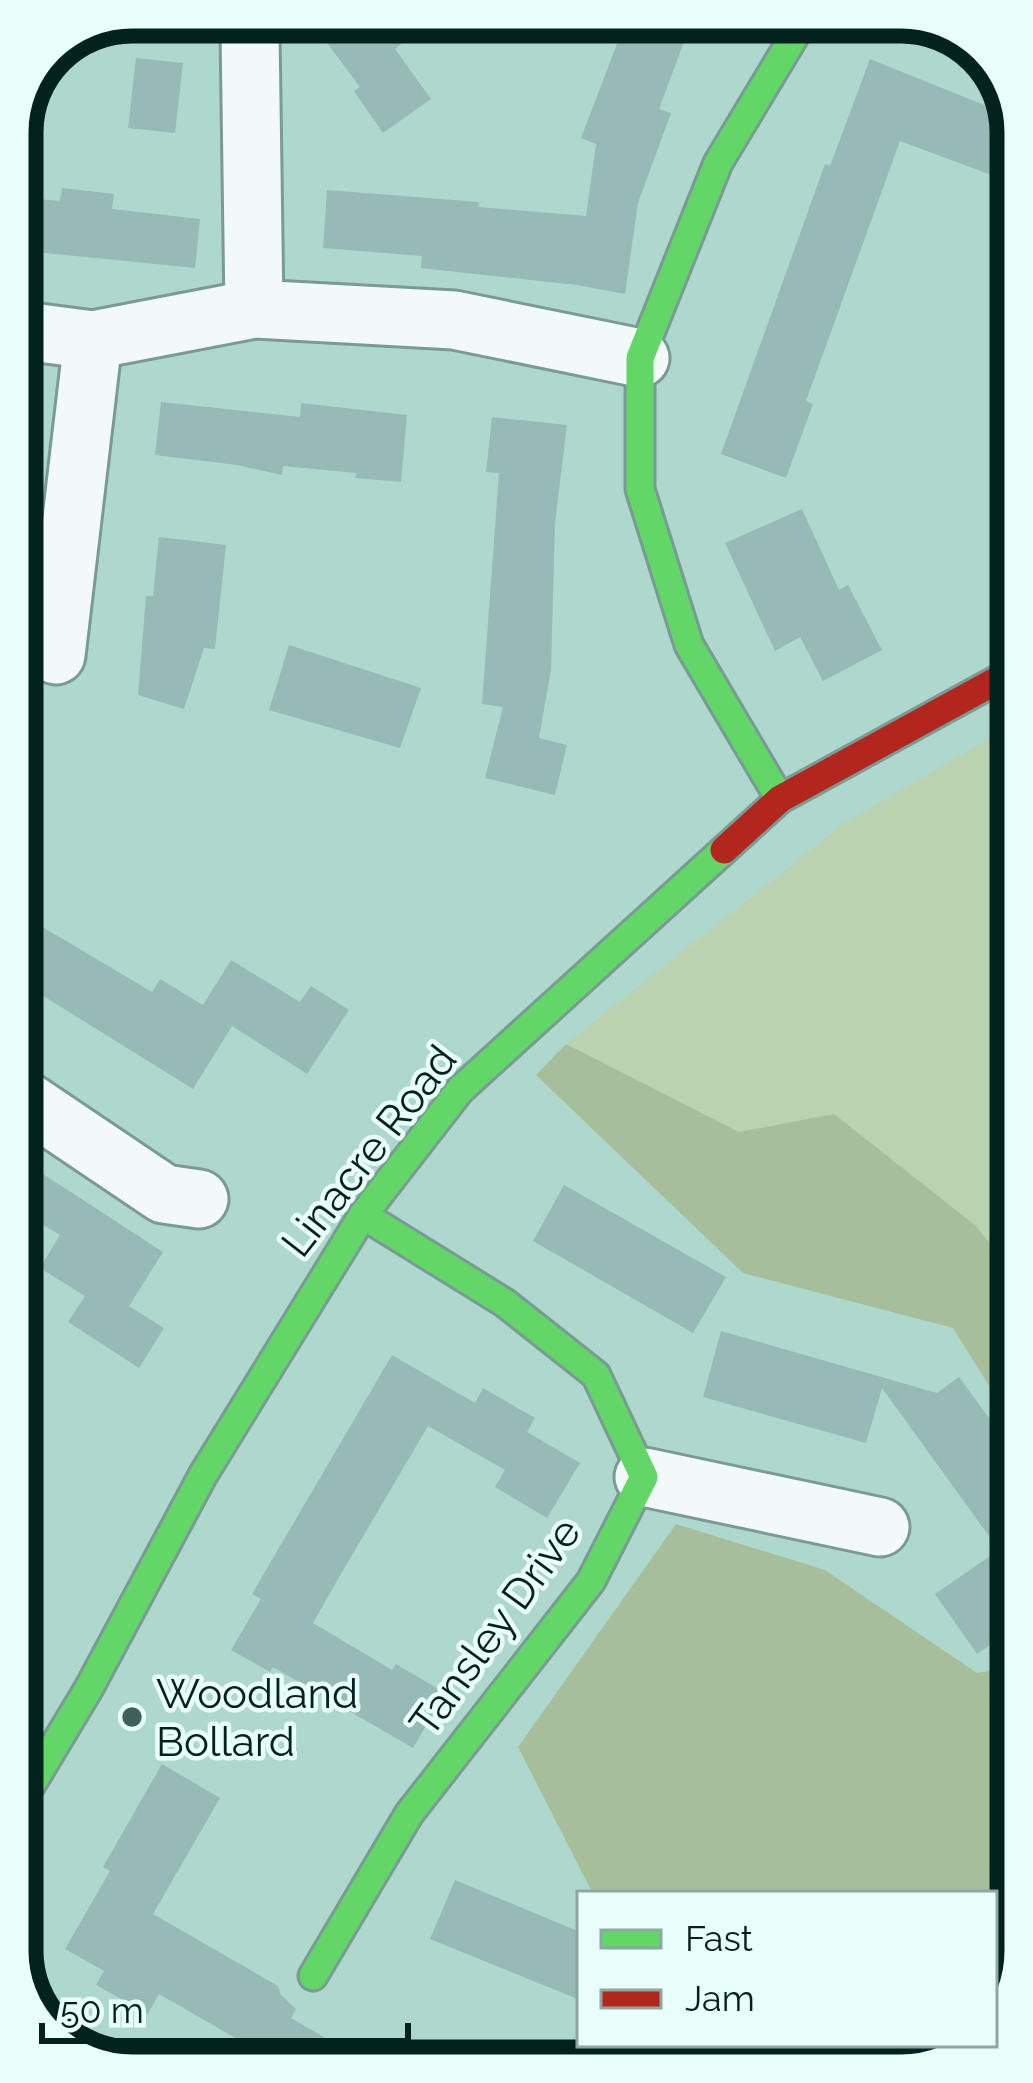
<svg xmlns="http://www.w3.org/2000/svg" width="1033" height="2083" viewBox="0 0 1033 2083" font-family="Raleway,sans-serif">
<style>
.green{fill:#bad2b0}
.forest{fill:#a6bf9a}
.building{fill:#97bab6}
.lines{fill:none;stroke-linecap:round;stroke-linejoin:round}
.street-casing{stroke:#799b93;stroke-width:63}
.fast-casing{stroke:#799b93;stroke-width:33}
.jam-casing{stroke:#799b93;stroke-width:33}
.street{stroke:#f3f9f8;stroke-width:57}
.fast{stroke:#63d668;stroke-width:27}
.jam{stroke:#b3261e;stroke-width:27}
.poi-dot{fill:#3e625b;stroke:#e9fff9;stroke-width:4.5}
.labels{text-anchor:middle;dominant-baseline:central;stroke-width:9;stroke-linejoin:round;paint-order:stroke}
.street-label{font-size:42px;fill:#02231d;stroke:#e9fff9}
.poi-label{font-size:42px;fill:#02231d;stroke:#e9fff9;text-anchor:start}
.rim{fill:none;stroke:#02231d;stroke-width:15}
</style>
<rect width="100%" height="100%" fill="#aed8ce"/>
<polygon class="green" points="1012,725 1015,1276 976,1226 834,1115 739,1132 566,1044 843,824"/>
<g class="forest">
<polygon points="566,1044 739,1132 834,1114 976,1226 1015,1276 1016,1429 953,1328 743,1273 536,1075"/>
<polygon points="676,1524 825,1570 977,1673 1017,1667 1018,1952 1005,1994 994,1996 994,1894 593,1894 518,1747"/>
</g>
<g class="building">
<polygon points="306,15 383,15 403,42 395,49 431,99 383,133 354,91 360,87"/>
<polygon points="628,15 694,15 659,109 671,113 638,203 625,294 577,285 421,268 422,256 323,248 327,190 479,202 478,207 586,216 596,144 581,138"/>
<polygon points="136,58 183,63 175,133 128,128"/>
<polygon points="870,59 1009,115 1010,182 900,141 806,401 813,404 786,478 721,454 825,164 830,166"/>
<polygon points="62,188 114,194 112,209 200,219 195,268 16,250 16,197 60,201"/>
<polygon points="161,402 300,417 301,403 407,415 401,482 355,478 356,473 283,466 282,475 237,465 155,455"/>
<polygon points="492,417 567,425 555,523 551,670 539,738 567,745 555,795 485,778 503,707 482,704 499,473 486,472"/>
<polygon points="802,509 839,590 848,585 882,650 823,681 800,637 775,651 725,543"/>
<polygon points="159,537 226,545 215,649 204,648 184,709 138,695 146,596 153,596"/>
<polygon points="289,645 421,688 400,748 269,710"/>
<polygon points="19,913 152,992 160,979 203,1005 231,960 300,1002 311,986 349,1010 307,1074 232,1026 193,1089 19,981"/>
<polygon points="20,1159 163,1252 129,1306 164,1328 139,1368 68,1322 85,1296 40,1268 60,1235 20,1211"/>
<polygon points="564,1185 726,1277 693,1333 533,1241"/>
<polygon points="721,1331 937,1393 959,1377 1016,1455 1016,1627 977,1654 935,1594 999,1550 882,1388 866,1443 703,1397"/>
<polygon points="392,1355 475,1403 483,1388 535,1418 527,1432 580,1463 547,1518 495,1487 505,1470 428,1426 338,1579 313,1623 392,1670 396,1664 445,1693 413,1748 273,1667 270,1672 231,1650 261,1599 252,1594"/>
<polygon points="162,1764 220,1798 153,1914 278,1986 281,1995 296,2009 291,2018 372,2065 284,2066 159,1994 148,2014 96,1985 104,1971 65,1949 110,1871 103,1867"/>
<polygon points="455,1880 580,1932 580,2000 430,1939"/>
</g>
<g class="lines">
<g class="street-casing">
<g id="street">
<polyline points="244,15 250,32 254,309"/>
<polyline points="16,330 93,340 254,309 454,320 640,358"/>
<polyline points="56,655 93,340"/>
<polyline points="20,1097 164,1194 199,1199"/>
<polyline points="644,1477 880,1527"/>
</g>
</g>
<g class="fast-casing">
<g id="fast">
<polyline points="780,799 689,645 640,489 640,358 718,163 807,15"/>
<polyline points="23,1798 89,1688 203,1475 363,1215 460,1090 724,850"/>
<polyline points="313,1976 409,1814 591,1581 644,1477 596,1375 505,1303 363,1215"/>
</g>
</g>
<g class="jam-casing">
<polyline id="jam" points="724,850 780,799 1012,672"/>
</g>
<use href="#street" class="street"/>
<use href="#fast" class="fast"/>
<use href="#jam" class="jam"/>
</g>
<circle class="poi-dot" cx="132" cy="1717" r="12"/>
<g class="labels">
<g class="street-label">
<text transform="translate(369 1151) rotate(-52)">Linacre Road</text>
<text transform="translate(495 1627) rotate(-54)">Tansley Drive</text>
</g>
<g class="poi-label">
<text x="156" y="1693">Woodland<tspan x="156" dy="48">Bollard</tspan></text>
</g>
</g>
<path d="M0 0H1033V2083H0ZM132 36H901A96 96 0 0 1 997 132V1951A96 96 0 0 1 901 2047H132A96 96 0 0 1 36 1951V132A96 96 0 0 1 132 36Z" fill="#e9fff9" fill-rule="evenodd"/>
<path class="rim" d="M132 36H901A96 96 0 0 1 997 132V1951A96 96 0 0 1 901 2047H132A96 96 0 0 1 36 1951V132A96 96 0 0 1 132 36Z"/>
<rect x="577" y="1891" width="420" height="156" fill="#e9fff9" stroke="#8da7a1" stroke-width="3"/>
<rect x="601" y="1930" width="60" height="18" fill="#63d668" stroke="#8da7a1" stroke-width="3"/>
<text x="685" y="1951" font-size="36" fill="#02231d">Fast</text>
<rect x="601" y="1990" width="60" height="18" fill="#b3261e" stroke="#8da7a1" stroke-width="3"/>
<text x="685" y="2011" font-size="36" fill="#02231d">Jam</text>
<path d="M42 2023v18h366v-18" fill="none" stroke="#02231d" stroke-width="6"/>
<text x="60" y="2023" font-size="36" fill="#02231d" stroke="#e9fff9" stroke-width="9" paint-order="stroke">50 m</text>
</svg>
